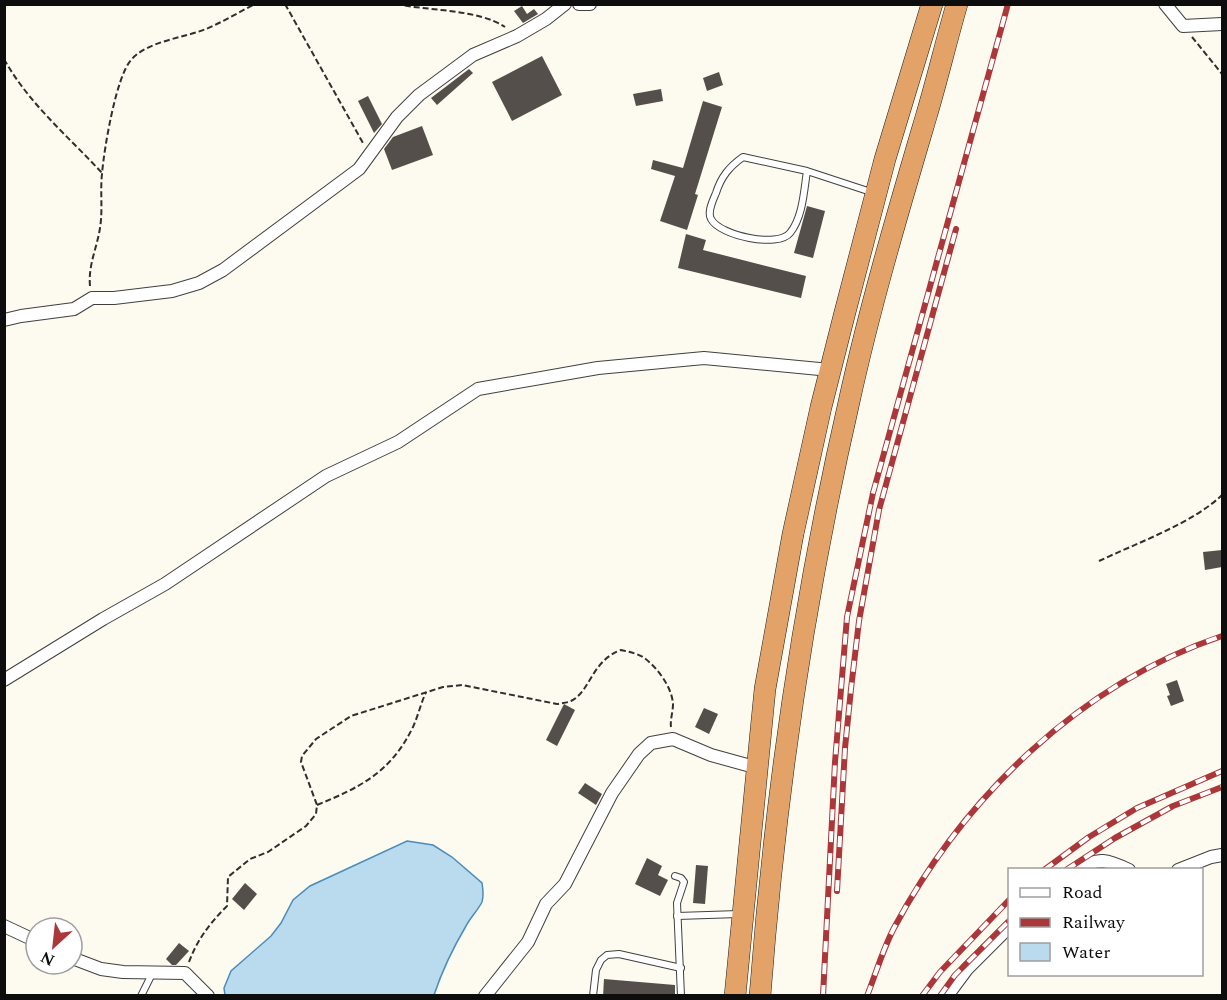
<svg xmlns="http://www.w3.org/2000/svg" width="1227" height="1000" viewBox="0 0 1227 1000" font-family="Spectral,serif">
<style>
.water{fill:#badaee;stroke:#4a8dbc;stroke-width:1.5}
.building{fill:#544f4b}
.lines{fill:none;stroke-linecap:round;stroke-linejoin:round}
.lane-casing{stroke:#404040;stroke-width:8}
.street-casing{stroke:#404040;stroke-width:14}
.highway-casing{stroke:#1e1e1e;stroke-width:22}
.path{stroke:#2f2f2f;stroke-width:2;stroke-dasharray:6 3;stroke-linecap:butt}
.lane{stroke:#fff;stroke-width:6}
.street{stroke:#fff;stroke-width:12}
.highway{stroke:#e2a268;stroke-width:21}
.rail-casing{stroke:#ac373a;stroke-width:6}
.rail{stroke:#fff;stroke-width:4;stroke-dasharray:11;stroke-linecap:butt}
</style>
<rect width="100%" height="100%" fill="#fdfbef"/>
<path class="water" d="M407,841L433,845L452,857L482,883C483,889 484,895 482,902C478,910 470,918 466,926C453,948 442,971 434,995H225L224,988L231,971L271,936L281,923L293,900L310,886Z"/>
<g class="building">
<polygon points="522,6 527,14 534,9 538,14 523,23 514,11"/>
<polygon points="542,56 562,95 512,121 492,82"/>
<polygon points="469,69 473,73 437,105 431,98"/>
<polygon points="719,72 723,85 707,91 703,78"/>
<polygon points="661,89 663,101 636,106 633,94"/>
<polygon points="368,96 382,124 374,133 358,101"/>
<polygon points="703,101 722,107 695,194 698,195 687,230 660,221 675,176 651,169 653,160 683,168"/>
<polygon points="422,126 433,155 392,170 384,149 393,137"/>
<polygon points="807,206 825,211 813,258 794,253"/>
<polygon points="686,234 706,240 703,250 806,276 801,298 678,268"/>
<polygon points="1222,550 1222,567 1205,570 1203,552"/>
<polygon points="1177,680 1184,701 1171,706 1167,696 1170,695 1166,684"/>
<polygon points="564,704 575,710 557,746 546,740"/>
<polygon points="704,708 718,714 709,734 695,727"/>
<polygon points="585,783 602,794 596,805 578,793"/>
<polygon points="647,858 662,866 658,875 668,880 660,896 635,884"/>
<polygon points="696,865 708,866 705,904 693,903"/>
<polygon points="245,883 257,894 244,910 232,899"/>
<polygon points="179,943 189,951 176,965 172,965 166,959"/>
<polygon points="604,979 675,985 675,996 603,996"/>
</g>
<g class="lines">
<g class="lane-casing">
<g id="lane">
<path d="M807,171C804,190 803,217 790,233C778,248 720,236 711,219C707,212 713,200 716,193C721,177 729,167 743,157L807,171L874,193"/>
<polyline points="675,876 681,878 684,882 677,903 681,996"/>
<polyline points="677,916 739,914"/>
<polyline points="141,996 153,972"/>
<polyline points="593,996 596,970 601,960 607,955 619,954 681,968"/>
</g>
</g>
<g class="street-casing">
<g id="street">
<polyline points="579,4 590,4"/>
<polyline points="1165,4 1183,26 1222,24"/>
<polyline points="4,320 21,316 74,309 92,298 114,298 172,291 199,283 223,270 359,169 397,117 419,95 473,55 517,36 546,19 565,4"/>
<polyline points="4,680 103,619 165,584 326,476 398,442 478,389 598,368 704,358 830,370"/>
<path d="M1077,870C1098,856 1108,860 1129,870"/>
<polyline points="1178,870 1211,857 1222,855"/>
<polyline points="4,926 36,941"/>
<polyline points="72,958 101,969 123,972 185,973 208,996"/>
<polyline points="485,996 528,942 546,904 565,884 612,793 639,754 651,743 673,739 711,755 758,768"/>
<polyline points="947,996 967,969 1010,926"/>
</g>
</g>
<g class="highway-casing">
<g id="highway">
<polyline points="735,996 765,689 793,534 821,407 844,316 885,159 932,4"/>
<path d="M760,996C775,796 804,598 849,402C870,306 898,212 926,117C937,80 946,42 957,4"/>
</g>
</g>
<g class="path">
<polyline points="285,4 363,143"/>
<path d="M396,4C429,11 478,9 505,27"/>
<polyline points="1192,37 1222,74"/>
<path d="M4,59C29,104 68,136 102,173"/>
<path d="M90,286C88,265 97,248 100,228C103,210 100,192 102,174C104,149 116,77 131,60C147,41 184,38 206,29C223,22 239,12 255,4"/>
<path d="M1099,561C1137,543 1193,523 1222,495"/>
<path d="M317,805C361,787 391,772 413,727C418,716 421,703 426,692"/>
<path d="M189,962C197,940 210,923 227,906L228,877L250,859L268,852L306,826L316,814L317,805L301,762L302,756L316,739L351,716L443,687L462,685L557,704C562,703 567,703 571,701C591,691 591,661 621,650C629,652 636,653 643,657C657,667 672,687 673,704C673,712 670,720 671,727"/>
</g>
<use href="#lane" class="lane"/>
<use href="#street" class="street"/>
<use href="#highway" class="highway"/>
<g class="rail-casing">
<g id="rail">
<polyline points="1044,870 1089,837 1137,808 1222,771"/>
<polyline points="1066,870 1115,838 1173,806 1222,787"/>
<polyline points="837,891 845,748 851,689 859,621 879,510 956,229"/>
<polyline points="823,996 835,762 847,617 873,493 1008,4"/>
<path d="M867,996C876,973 883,949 894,928C964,797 1080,684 1222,636"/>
<polyline points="922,996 940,972 1010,899"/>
<polyline points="940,996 955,975 1010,920"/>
</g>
</g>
<use href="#rail" class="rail"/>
</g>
<rect width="1227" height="1000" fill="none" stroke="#0d0d0d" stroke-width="12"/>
<rect x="1008" y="868" width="195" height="108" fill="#ffffff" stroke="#9e9e9e" stroke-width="1.5"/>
<rect x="1020" y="888" width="30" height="9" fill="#ffffff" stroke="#9e9e9e" stroke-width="1.5"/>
<text x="1062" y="898" font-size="18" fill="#0d0d0d">Road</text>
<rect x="1020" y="918" width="30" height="9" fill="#ac373a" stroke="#9e9e9e" stroke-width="1.5"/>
<text x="1062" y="928" font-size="18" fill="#0d0d0d">Railway</text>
<rect x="1020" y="943" width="30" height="18" fill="#badaee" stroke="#9e9e9e" stroke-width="1.5"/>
<text x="1062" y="958" font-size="18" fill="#0d0d0d">Water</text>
<g transform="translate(54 946) rotate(207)"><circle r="28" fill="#ffffff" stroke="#9e9e9e" stroke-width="1.5"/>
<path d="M0-4.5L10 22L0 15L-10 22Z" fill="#ac373a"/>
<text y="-9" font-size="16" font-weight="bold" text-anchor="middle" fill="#0d0d0d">N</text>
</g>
</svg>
